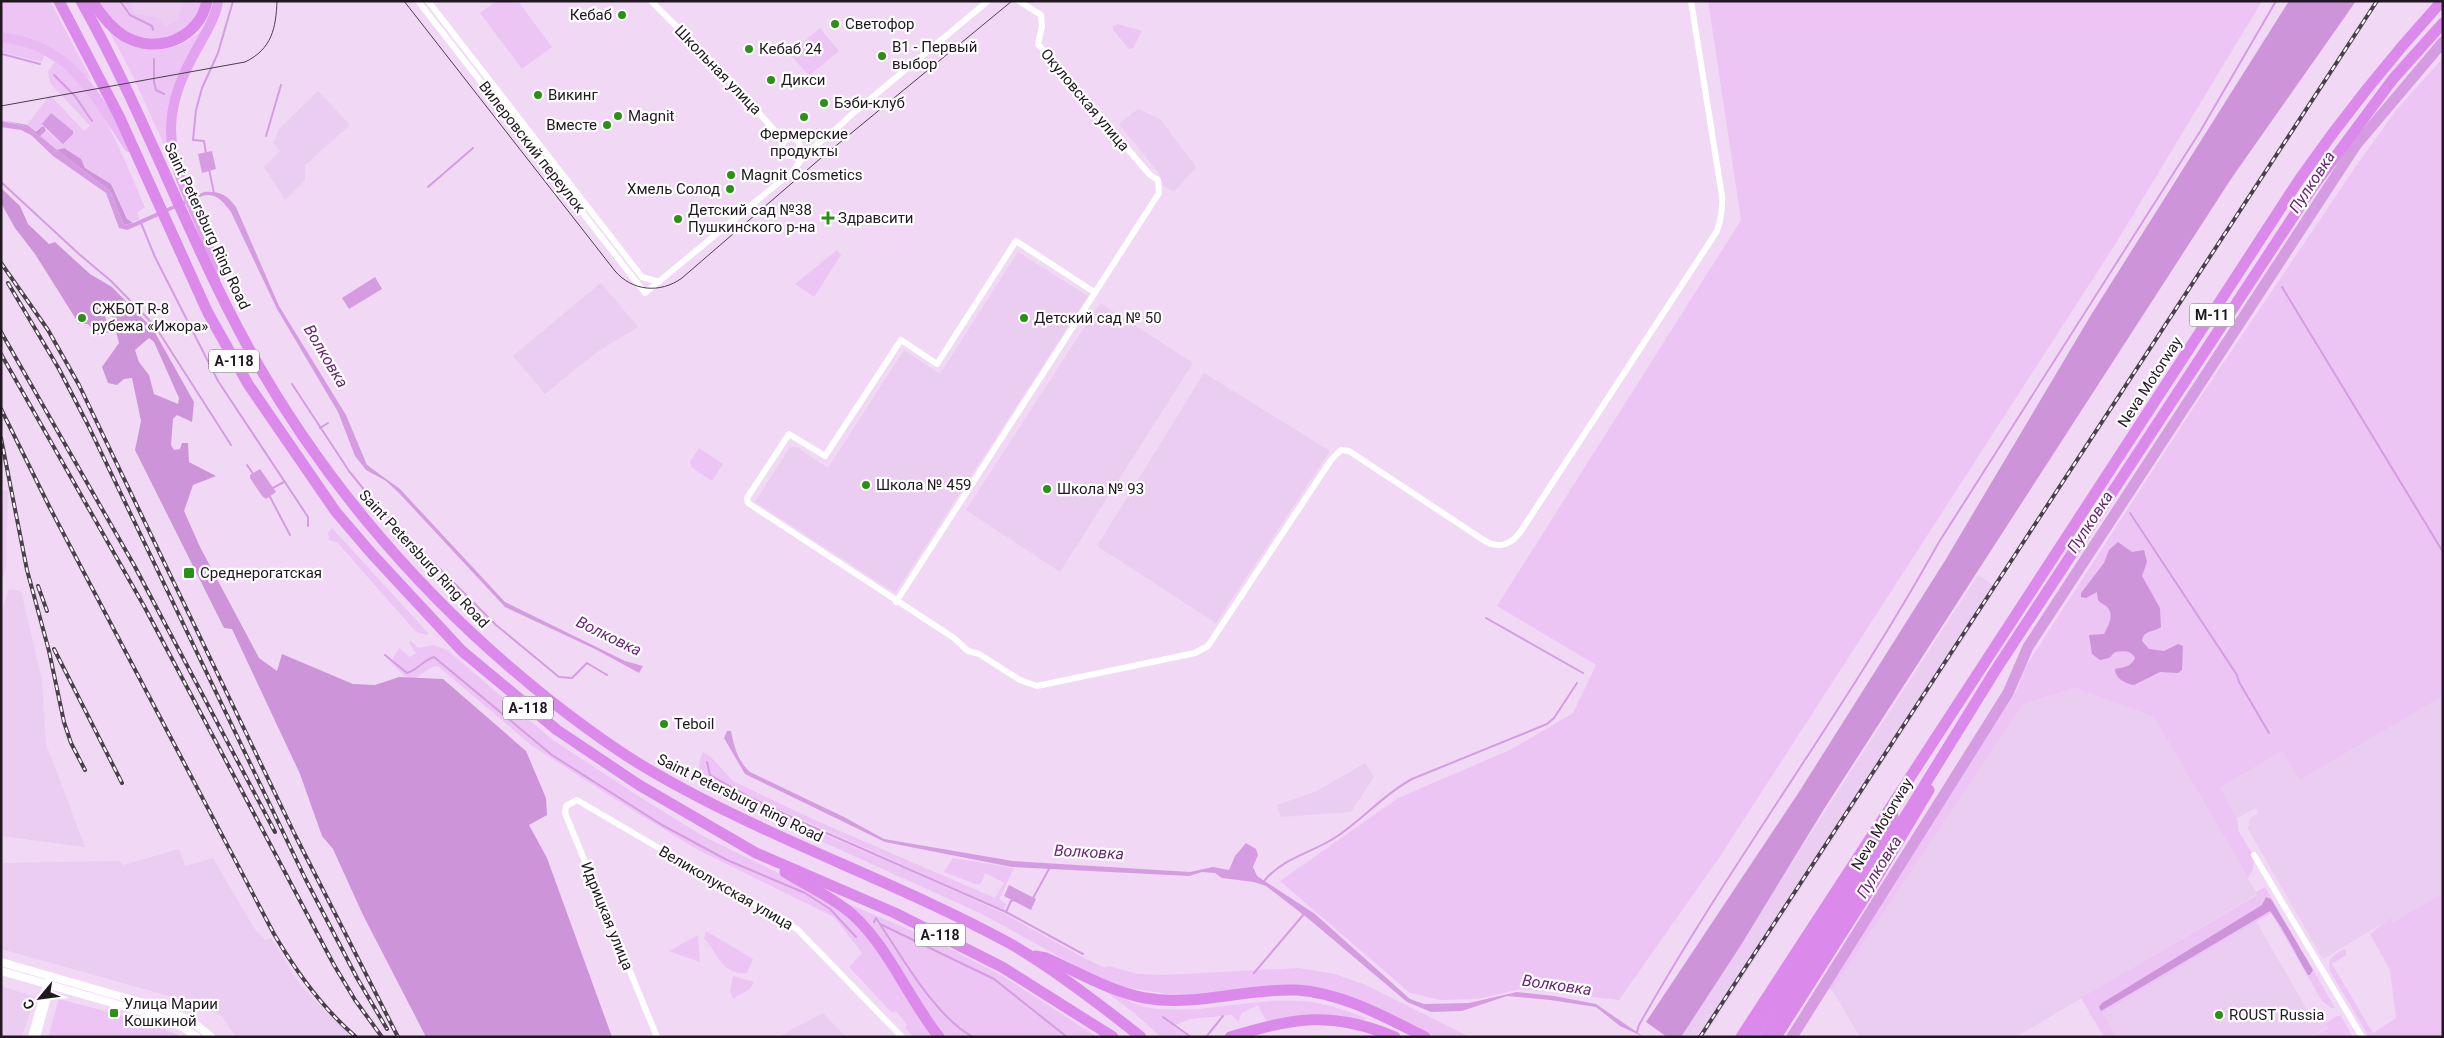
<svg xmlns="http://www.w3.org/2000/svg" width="2444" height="1038" viewBox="0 0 2444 1038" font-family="Roboto,sans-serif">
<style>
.built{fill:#eacdf0}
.green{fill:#ecc5f4}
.forest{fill:#ce94da;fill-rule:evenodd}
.water{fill:#d69ce2}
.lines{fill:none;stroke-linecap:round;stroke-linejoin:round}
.stream{stroke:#d69ce2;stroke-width:2}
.river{stroke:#d69ce2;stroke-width:11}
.minor{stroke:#fff;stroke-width:6}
.tertiary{stroke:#fff;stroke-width:8}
.primary{stroke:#e9b9f3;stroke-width:10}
.trunk{stroke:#e2a2ef;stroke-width:10}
.motorway{stroke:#db8aeb;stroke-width:11}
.tram{stroke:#4b3f4d;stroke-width:1}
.rail-casing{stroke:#4b3f4d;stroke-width:4}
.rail{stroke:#fff;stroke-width:2;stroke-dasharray:5.5;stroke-linecap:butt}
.poi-dot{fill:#2b9114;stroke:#fff;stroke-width:2}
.labels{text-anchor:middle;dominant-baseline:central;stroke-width:4.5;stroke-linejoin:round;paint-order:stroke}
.shield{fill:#fff;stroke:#635d64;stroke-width:1}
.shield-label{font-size:14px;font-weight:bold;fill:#201721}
.poi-label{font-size:15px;fill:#201721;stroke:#fff;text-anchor:start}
.street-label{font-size:15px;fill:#201721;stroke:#fff}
.water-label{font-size:16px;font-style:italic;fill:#6a2477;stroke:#fff}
</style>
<rect width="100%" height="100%" fill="#f1d9f6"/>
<g class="built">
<polygon points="131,1 184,1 177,20 166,27 158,17 134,13"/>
<polygon points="318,91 350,125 305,165 305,180 285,200 264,167 280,151 273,143 279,129"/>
<polygon points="1138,109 1160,119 1196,167 1174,192 1164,186 1158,172 1119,124"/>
<polygon points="1018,252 1088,296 895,593 755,502 790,447 797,447 828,468 904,350 940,374"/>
<polygon points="601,283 638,327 597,352 545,394 513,356"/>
<polygon points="1100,303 1193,363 1060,572 966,510"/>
<polygon points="1204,373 1330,451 1216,623 1097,546"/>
<polygon points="1,489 8,491 6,568 1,582"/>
<polygon points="1978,575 1997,588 1704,1037 1679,1037"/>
<polygon points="9,589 21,591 42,680 46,744 85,847 1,836 1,614"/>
<polygon points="2075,688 2154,717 2257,894 2016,1037 1860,1037 1832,990 2023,704"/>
<polygon points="2443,696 2443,893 2393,922 2390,919 2323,959 2248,829 2250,818 2258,813 2256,808 2236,819 2219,789 2282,751 2300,780"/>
<polygon points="1365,763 1374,777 1351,812 1281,817 1277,805 1317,791"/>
<polygon points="179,849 185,866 213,858 254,928 265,940 271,938 295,977 314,1000 353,1037 236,1037 222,1016 187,1001 1,949 1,863 120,861 123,865"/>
<polygon points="2256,921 2312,1018 2321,1013 2329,1027 2312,1037 2117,1037 2103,1013"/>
<polygon points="1,986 35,997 22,1037 1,1037"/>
<polygon points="823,1013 846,1037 778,1037"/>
</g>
<g class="green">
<polygon points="1,1 50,1 92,81 79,72 1,34"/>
<polygon points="95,1 131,1 134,13 158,17 166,27 177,20 184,1 203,1 189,27 164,40 127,35"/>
<polygon points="496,1 518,1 552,47 522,69 480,13"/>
<polygon points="1708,1 2262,1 2116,243 1721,855 1619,1000 1521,989 1478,999 1440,1000 1410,993 1280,881 1398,798 1512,749 1573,713 1596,665 1497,606 1741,220"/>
<polygon points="1118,24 1142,31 1133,48 1129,49 1113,30 1113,26"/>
<polygon points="820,28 839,51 809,76 790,54"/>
<path d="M203,29L181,76L170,158L132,74L109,31C145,53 169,59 203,29Z"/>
<polygon points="1,42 17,44 44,55 42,62 1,52"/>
<polygon points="2443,58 2443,696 2300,780 2282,751 2220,788 2238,822 2238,830 2254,857 2253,869 2248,878 2154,717 2075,688 2023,704 1832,990 1828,987 2016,691 2026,666 2197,402 2356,166 2397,109"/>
<path d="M54,63H56C103,96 122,156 145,207L138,212L139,220L129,222L111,184L85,168L81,159L64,148L57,150L40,136L46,130L60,143L42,124L43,126L36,133L27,125L50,95L84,131L90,126L50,83L48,72Z"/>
<polygon points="837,250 841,255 814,297 795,284"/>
<polygon points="699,448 723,464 712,481 692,468 690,462"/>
<polygon points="332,528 428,633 428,635 416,632 337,542 329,540 328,533"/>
<polygon points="410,640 418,648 433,645 447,650 553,740 640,797 703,836 813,890 842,910 872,942 932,1037 913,1037 905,1028 907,1025 896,1011 892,1013 849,967 862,953 834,917 700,851 637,813 532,746 438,666 432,667 413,680 404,676 391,662 399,648 410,657 416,653 409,643"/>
<path d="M703,752L710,756L733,781L810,818L995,898L1004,883L985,873L982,882L978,885L944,872L953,858L1014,868L999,899L1006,904L1004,910L751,797L717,780L711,775L707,761L710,776L750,799L805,826L896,865L898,868L899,866L1003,913L1084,958L1106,968L1108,966L1138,974L1163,975L1298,968L1335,974L1366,985L1470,1037H1433L1406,1024L1313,988L1181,996L1123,987L1098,978L982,914L803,833L711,788C698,778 696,766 703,752Z"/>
<polygon points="2265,887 2335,1008 2331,1008 2322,1001 2271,913 2103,1013 2117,1037 2104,1037 2081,998 2257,895 2256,892"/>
<polygon points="2443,893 2443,1035 2439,1037 2369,1037 2330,971 2329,961 2334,955 2344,949 2346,950 2346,955 2332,964 2373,1033 2396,1018 2390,970 2370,934 2390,918 2393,922"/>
<polygon points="844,902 934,940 1006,978 1097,1037 943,1037"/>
<path d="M706,931L753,959L747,973C722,976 717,952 704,938Z"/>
<polygon points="698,935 700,962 669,951"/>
<polygon points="733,976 754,982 750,989 733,999 730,991"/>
<path d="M1105,991C1119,996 1136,1006 1151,1008C1202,1015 1252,997 1303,1001C1325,1003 1345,1010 1365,1018L1364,1021C1326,1014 1304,1014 1266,1021L1258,1005L1242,1013L1238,1022L1232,1015L1190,1019L1173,1026L1189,1037H1161L1133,1012Z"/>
<polygon points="59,999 151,1023 182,1037 48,1037"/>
<polygon points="2337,1016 2341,1016 2353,1037 2312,1037 2329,1028 2326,1023"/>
</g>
<g class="forest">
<polygon points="2289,1 2356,1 2231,179 1824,809 1741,945 1681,1037 1667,1037 1646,1022 1799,792 1946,559 2091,315"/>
<polygon points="1,120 27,125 36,132 43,126 46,130 40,136 57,150 64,148 81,159 85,168 111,184 127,219 133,223 124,225 110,191 26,126"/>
<path d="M1,188L20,206L28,224L49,244L55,242L90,274L112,287L153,329L194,402L192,422L177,415L173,419L171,445L174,450L180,449L182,443H188L189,462L216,476L193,485L184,511L200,547L259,658L277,671L282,654L353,684L375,685L399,677L443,679L526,751L546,798L547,815L529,825L547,858L612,1037H426L363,915L333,849L322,836L300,774L232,629L224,628L135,450L141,421L132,378L124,379L117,385L108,383L102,367L119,343L108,300L101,305L110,331L101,336L95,333L88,324H79L35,254L15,228L1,203ZM149,338L154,342L179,398L178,404L154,394L149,375L139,362L135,350Z"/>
<path d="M2118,542L2132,552L2144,550L2147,562L2142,576L2160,608L2161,627C2153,633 2144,629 2142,641L2149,649L2164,651L2178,644L2183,646L2182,670L2178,673L2160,672L2134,685C2125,684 2115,678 2115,669C2124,667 2131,667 2135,658C2131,650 2123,651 2115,652L2109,658L2100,660L2092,654L2089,635L2104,634C2108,627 2114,616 2108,608C2105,604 2101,604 2098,600L2097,592L2086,598L2081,597V593L2104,563L2109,550Z"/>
<path d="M2266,897L2271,899L2313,970L2310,975H2308C2295,953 2285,931 2270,911L2101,1011L2099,1007L2102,1003L2262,905Z"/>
</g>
<g class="water">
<polygon points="51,113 73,131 73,134 63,144 42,124"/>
<path d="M1,121L26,126L110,191L124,225L133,223L204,192C220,191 227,195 236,207L279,306L346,415L367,465L400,489L505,602L625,661L643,666L639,673L595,649L505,607L399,493L386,481L366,470L355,456L338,412L277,309L231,212C223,202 216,192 202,196L139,225L127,230L119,228L106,193L53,156L31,135L21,130L1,127Z"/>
<polygon points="212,151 216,169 202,173 198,154"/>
<polygon points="375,277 382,289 349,309 342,298"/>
<polygon points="260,469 276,492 266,499 262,496 250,478 250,475"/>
<path d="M727,731H731C734,747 738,761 750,772L844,817L884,839L1013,861L1190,872L1213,867L1229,870L1235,856L1246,843L1256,849L1258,855L1253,867L1257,876L1315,914L1410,999L1424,1004L1469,1003L1517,992L1554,996L1596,1004L1644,1037L1620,1026L1596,1007L1550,1000L1507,996L1462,1011L1431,1012L1407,1002L1310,920L1266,886L1254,882L1222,878L1215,873L1202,872L1189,876L1012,867L885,842L745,774L724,738Z"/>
<polygon points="1009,885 1036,899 1031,910 1004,896"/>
</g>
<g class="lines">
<g class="stream">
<polyline points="120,1 130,15 152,26 153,30"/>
<polyline points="2,54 40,64"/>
<polyline points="154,59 154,82 156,90 164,94"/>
<polyline points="54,75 75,96 92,121"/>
<polyline points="266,136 281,85"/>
<polyline points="37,137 44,128"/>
<polyline points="206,154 204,141 193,140 196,110 202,88 218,53 233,1"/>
<polyline points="209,169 214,193"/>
<polyline points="1,182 79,254 111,281 155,326 231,445"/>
<polyline points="428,187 473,148"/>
<polyline points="141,223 155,257 218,381 308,517 308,526"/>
<polyline points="2282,287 2443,552"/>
<polyline points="292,384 349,471 378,507 496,625 559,677 572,678 587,663 607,675"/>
<polyline points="320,428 328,423"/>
<polyline points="247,465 254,475"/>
<polyline points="271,489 284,482"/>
<polyline points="269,495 290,535"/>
<polyline points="2130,513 2237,675 2239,682 2269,733"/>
<polyline points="1486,618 1583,673"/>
<path d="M385,655L407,673C418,670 423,660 434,657L552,755L662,825L727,860L805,893L830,909L856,937"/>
<polyline points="707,762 710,775 751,798 806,824 1006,912 1083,954"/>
<path d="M1265,880C1284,857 1312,853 1336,837C1363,819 1384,794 1412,779L1547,724L1554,718L1577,683"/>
<polyline points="1033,898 1049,869"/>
<polyline points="1006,912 1011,901 1014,900"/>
<path d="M874,922L876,918C901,955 934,1016 973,1037"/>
<polyline points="880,924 994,979 1067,1037"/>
<polyline points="1254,973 1304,914"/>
<polyline points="1163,1017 1191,1037"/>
<path d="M1637,1032L1639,1025C1732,860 1847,708 1939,542L2201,130L2276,1"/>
<polyline points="1206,1037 1223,1016"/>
</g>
<polyline class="river" points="1792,1037 2008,693 2028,647 2356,145 2443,42"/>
<g class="minor">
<path d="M418,1L645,293L794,170C807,148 833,134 851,115L988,1"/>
<polyline points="428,1 642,277 659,282"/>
<polyline points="651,1 725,75 784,141"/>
<circle cx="791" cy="147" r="9"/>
<path d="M1094,292L1016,241L937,364L901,340L825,456L789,434L747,498L748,503L954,638L968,651L979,654L1020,680L1037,686L1195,653L1208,646L1331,460L1341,450L1349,451L1485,541C1500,549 1511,545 1521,531L1717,231C1721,219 1723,209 1722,196L1691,1"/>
<polyline points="896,602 1159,193 1158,180 1150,175 1038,44 1042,26 1041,15 1019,1"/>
<polyline points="2254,855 2362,1037"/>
<polyline points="31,1037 46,984 51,977"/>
<polyline points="37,1037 52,983"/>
<polyline points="657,1037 565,813 566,806 577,800 797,929 902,1037"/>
</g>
<g class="tertiary">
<polyline points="1,962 164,1009 193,1022 211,1037"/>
<polyline points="1,971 161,1017 181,1026 197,1037"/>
</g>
<path class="primary" d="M1,37C73,46 93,95 129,147"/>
<path class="trunk" d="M215,280C213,230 172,186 171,130C171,100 183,73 198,47C205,34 216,17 218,1"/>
<g class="motorway">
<polyline points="59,1 119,116 208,313 248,384 336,512 372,554 462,651 557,730 639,785 756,853 895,913 1002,967 1113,1037"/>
<path d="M81,1C137,100 176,206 227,307C303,459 414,592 547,698C579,723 612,748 648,769C763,837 891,879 1009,943C1052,967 1102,1006 1141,1037"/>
<path d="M92,1C101,15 110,27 124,36C157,55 199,39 207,1"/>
<path d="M785,872C807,886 833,897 853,915C889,948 908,998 939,1037"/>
<path d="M1035,956L1046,958C1078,972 1111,992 1145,998C1196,1007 1245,988 1297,990C1342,993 1385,1017 1425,1037"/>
<path d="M1230,1037C1293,1018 1332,1010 1395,1037"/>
<path d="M1741,1037L2299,180C2343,117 2390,58 2442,1"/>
<polyline points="1752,1037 1834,913 1893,816"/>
<polyline points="1765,1037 1864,883 1995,671 2312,188 2393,79 2443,23"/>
<polyline points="1776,1037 1870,889 1929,790"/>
</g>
<g class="tram">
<path d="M404,1L615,271C632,291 660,294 682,278L821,158L1012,1"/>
<path d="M1,106L245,62C272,49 276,28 277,1"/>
</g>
<g class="rail-casing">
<g id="rail">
<polyline points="1,263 48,330 79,385 295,835 398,1037"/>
<polyline points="8,283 59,369 88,425 305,878 357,978 387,1029"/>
<polyline points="1,332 134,565 275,832"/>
<polyline points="1,354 144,606 334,965 355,1000 382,1037"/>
<path d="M1,409L50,508L274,934C297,973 322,1008 356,1037"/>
<polyline points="1,438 27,570 49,651 64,722 71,743 85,770"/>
<polyline points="38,586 47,611"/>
<polyline points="54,649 122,783"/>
<polyline points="1700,1037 2377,1"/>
</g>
</g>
<use href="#rail" class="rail"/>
</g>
<g class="poi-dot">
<circle cx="622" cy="15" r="5"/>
<circle cx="835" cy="24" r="5"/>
<circle cx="749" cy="49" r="5"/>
<circle cx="882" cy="56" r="5"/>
<circle cx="771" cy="80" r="5"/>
<circle cx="538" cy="95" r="5"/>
<circle cx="824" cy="103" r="5"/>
<circle cx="618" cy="116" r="5"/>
<circle cx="804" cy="117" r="5"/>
<circle cx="607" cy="125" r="5"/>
<circle cx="731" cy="175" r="5"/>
<circle cx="730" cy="189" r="5"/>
<path d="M825.5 210.5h5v5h5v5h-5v5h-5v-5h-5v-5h5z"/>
<circle cx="678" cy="219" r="5"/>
<circle cx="82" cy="318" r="5"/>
<circle cx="1024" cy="318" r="5"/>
<circle cx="866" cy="485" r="5"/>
<circle cx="1047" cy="489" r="5"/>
<rect x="183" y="567" width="12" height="12" rx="2.5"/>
<circle cx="664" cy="724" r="5"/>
<rect x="109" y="1008" width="10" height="10" rx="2.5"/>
<circle cx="2219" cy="1015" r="5"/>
</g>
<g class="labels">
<g class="shield">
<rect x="2189.5" y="303.5" width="45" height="23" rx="4"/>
<rect x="209" y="349.5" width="50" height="23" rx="4"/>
<rect x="503" y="696.5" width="50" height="23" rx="4"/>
<rect x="915" y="923.5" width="50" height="23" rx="4"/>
</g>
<g class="shield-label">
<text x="2212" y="315">М-11</text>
<text x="234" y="361">А-118</text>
<text x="528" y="708">А-118</text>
<text x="940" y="935">А-118</text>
</g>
<g class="poi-label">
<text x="612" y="15" text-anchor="end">Кебаб</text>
<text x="845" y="24">Светофор</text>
<text x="892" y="47">В1 - Первый<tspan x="892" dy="17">выбор</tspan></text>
<text x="759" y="49">Кебаб 24</text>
<text x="781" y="80">Дикси</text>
<text x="548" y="95">Викинг</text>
<text x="834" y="103">Бэби-клуб</text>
<text x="628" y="116">Magnit</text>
<text x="597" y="125" text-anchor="end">Вместе</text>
<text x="804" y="134" text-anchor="middle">Фермерские<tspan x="804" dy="17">продукты</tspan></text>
<text x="741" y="175">Magnit Cosmetics</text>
<text x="720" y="189" text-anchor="end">Хмель Солод</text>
<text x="688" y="210">Детский сад №38<tspan x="688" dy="17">Пушкинского р-на</tspan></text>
<text x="838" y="218">Здравсити</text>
<text x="92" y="309">СЖБОТ R-8<tspan x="92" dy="17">рубежа «Ижора»</tspan></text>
<text x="1034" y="318">Детский сад № 50</text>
<text x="876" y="485">Школа № 459</text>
<text x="1057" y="489">Школа № 93</text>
<text x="200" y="573">Среднерогатская</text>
<text x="674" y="724">Teboil</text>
<text x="124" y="1004">Улица Марии<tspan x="124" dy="17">Кошкиной</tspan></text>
<text x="2229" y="1015">ROUST Russia</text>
</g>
<g class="street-label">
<text transform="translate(718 70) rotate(46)">Школьная улица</text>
<text transform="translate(1085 100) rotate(50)">Окуловская улица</text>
<text transform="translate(532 147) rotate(52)">Вилеровский переулок</text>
<text transform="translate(207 226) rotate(65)">Saint Petersburg Ring Road</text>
<text transform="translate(2150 382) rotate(-57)">Neva Motorway</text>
<text transform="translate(424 559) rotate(47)">Saint Petersburg Ring Road</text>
<text transform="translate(740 798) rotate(26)">Saint Petersburg Ring Road</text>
<text transform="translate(1882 824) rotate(-59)">Neva Motorway</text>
<text transform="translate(726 888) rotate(30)">Великолукская улица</text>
<text transform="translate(607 916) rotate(68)">Идрицкая улица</text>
</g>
<g class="water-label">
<text transform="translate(2312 182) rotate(-57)">Пулковка</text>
<text transform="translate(326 356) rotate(59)">Волковка</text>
<text transform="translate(2090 522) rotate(-57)">Пулковка</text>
<text transform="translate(609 636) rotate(26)">Волковка</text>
<text transform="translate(1089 852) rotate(3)">Волковка</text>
<text transform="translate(1879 867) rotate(-58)">Пулковка</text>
<text transform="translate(1557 985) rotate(8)">Волковка</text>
</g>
</g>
<rect width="2444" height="1038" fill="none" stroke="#201721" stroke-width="5"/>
<g transform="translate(40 998) rotate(241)" stroke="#ffffff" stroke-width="4" paint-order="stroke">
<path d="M0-4L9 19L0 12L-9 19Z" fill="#201721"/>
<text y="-8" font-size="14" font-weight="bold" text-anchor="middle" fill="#201721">С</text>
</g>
</svg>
